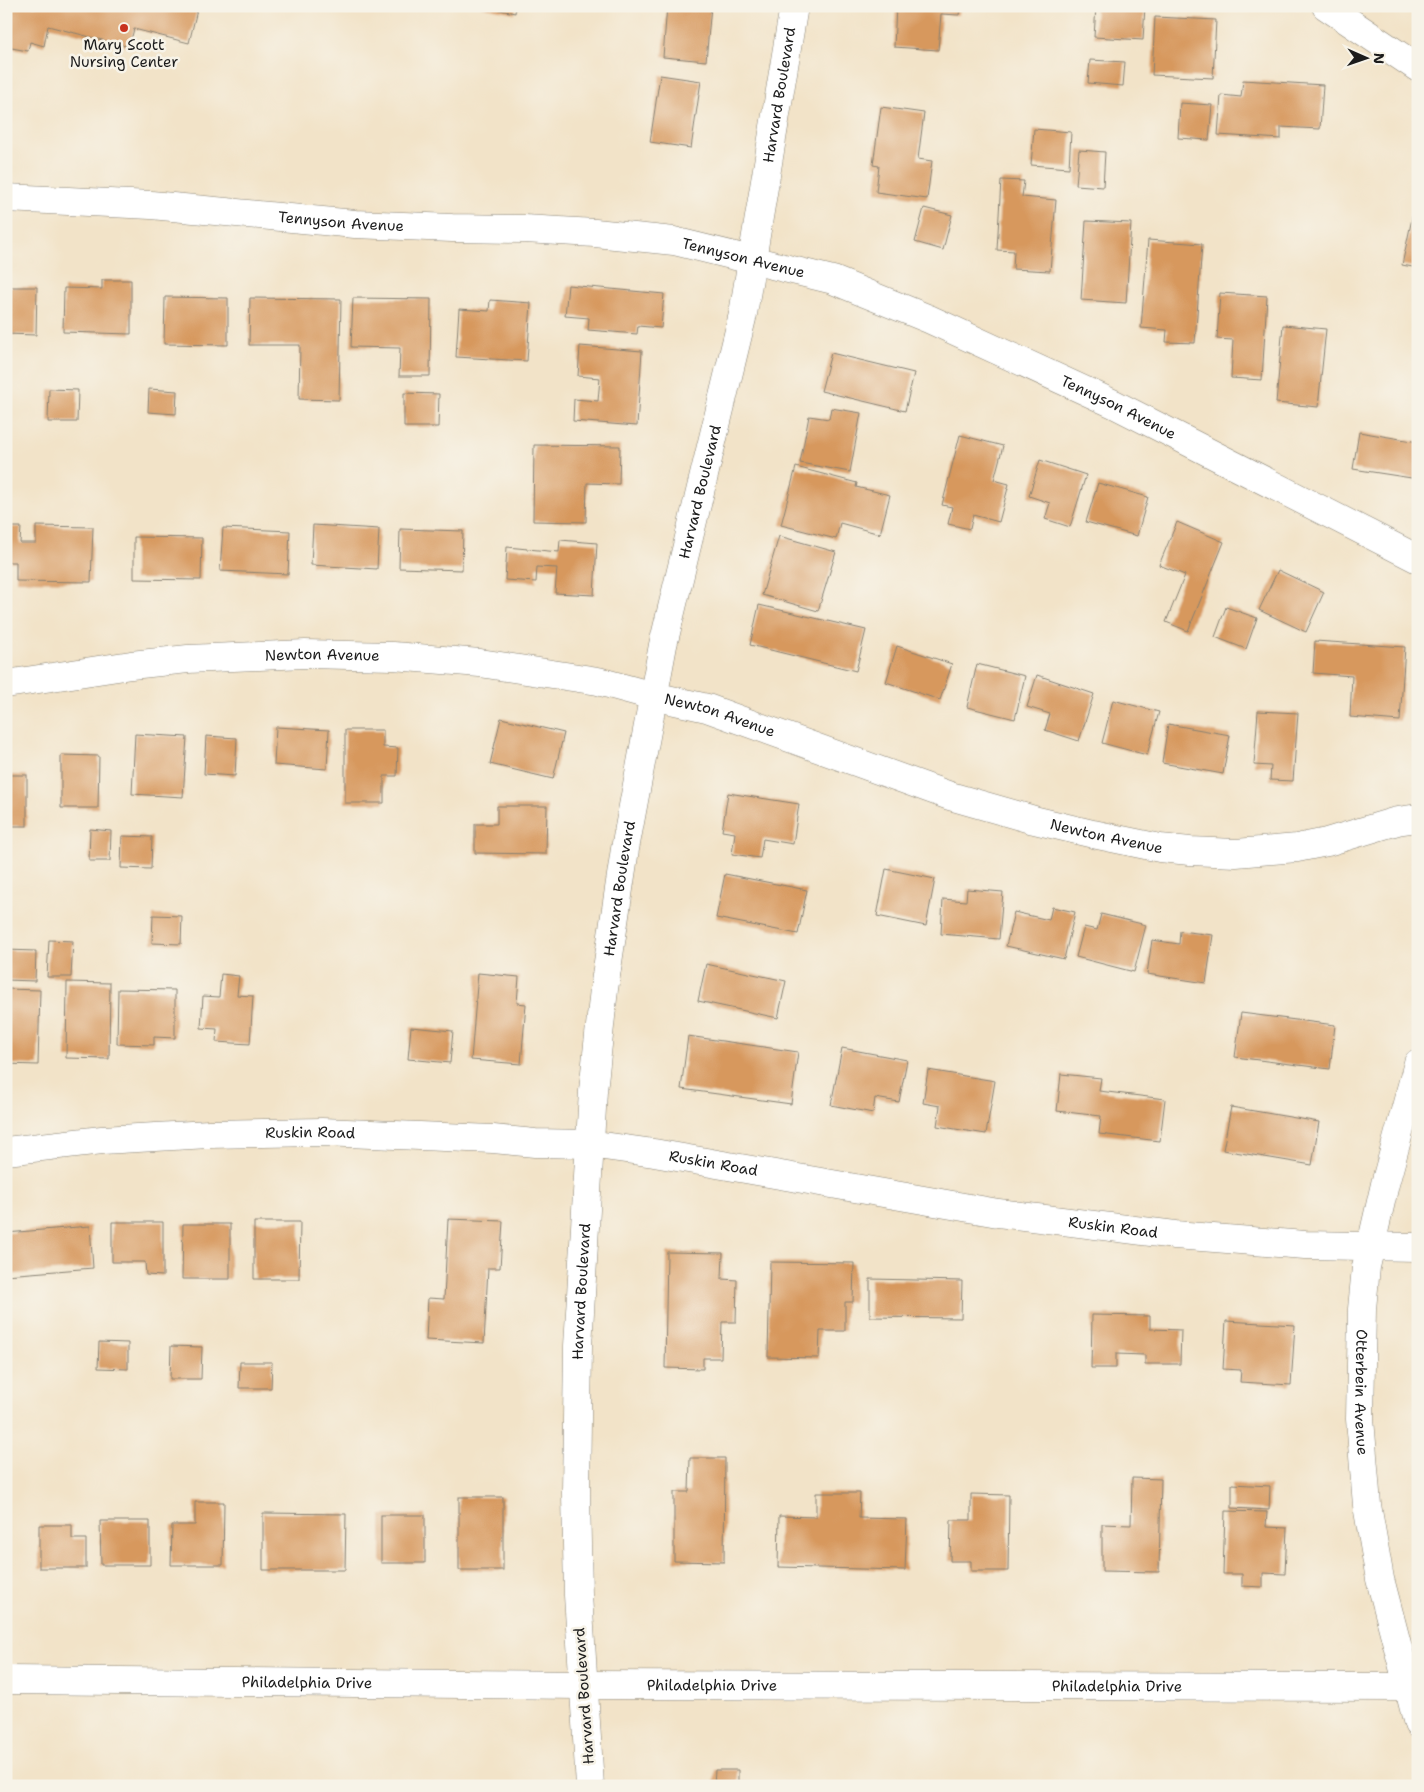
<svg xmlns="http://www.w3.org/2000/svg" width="1424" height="1792" viewBox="0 0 1424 1792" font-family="'Shantell Sans',sans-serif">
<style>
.building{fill:#d7985d}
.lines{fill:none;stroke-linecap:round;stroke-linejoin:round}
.minor-casing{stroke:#878072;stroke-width:29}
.major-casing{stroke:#878072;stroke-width:29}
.minor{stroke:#fff;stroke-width:28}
.major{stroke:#fff;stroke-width:28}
.poi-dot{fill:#c8321e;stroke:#f7f3e8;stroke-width:2}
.labels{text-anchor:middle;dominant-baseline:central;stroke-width:5;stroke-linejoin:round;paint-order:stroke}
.poi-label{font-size:15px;fill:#1c1c1c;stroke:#f7f3e8}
.street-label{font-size:15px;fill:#1c1c1c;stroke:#f7f3e8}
</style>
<rect width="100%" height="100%" fill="#f7f3e8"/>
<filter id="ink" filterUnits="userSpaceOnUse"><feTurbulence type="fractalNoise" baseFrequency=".02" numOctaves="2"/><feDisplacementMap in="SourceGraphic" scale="10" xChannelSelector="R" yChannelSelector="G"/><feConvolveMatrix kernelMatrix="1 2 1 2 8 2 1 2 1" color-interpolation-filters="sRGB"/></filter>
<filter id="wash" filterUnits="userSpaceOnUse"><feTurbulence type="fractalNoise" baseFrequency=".0096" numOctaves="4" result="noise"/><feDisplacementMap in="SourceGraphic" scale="20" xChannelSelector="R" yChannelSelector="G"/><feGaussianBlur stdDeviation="1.12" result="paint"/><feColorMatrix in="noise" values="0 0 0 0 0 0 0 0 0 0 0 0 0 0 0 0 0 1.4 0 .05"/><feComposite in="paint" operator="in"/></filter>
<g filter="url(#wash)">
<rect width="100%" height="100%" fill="#f2e3c8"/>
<g id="blocks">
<g class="building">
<polygon points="6,6 198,6 189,43 134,29 129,47 48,26 44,46 30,42 28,51 6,47"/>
<polygon points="480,6 516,6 515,13"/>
<polygon points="667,6 711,6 706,61 663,57"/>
<polygon points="896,6 960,6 959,15 941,14 938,50 894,47"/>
<polygon points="1096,6 1145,6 1143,40 1094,37"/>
<polygon points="1155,17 1216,20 1213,78 1152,75"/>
<polygon points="1090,60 1125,62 1123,86 1088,83"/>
<polygon points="660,75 701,81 691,148 650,142"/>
<polygon points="1243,80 1323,85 1320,129 1281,127 1281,139 1218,135 1221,95 1241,97"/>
<polygon points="1180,103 1212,105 1209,140 1178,138"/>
<polygon points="881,107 924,113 918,159 932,161 927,199 876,192 879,166 873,165"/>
<polygon points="1034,129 1071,132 1069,168 1031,165"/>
<polygon points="1079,150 1105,152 1103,187 1076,185"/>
<polygon points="1001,180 1024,181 1022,197 1056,200 1050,271 1013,269 1014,251 997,250"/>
<polygon points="1417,195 1418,196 1418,268 1402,265"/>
<polygon points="924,208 952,215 943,250 915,242"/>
<polygon points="1086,221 1131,223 1126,303 1081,300"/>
<polygon points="1148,240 1202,244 1195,343 1166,342 1167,330 1141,328"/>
<polygon points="102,280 131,280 131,334 63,332 64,288 102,289"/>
<polygon points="568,285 664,294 661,328 638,326 637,334 588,330 589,318 565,316"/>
<polygon points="6,287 37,287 36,335 6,334"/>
<polygon points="1220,293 1267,296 1262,380 1231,378 1233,340 1217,339"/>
<polygon points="165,297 228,298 228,345 164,344"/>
<polygon points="250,298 341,299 339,400 299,399 300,345 249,345"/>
<polygon points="353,298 431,299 430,376 399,376 400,348 351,347"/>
<polygon points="490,300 531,303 527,361 456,357 459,309 489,311"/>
<polygon points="1283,325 1326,329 1318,407 1276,403"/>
<polygon points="580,346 642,351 637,426 573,421 574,399 598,401 600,378 578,376"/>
<polygon points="831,353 914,373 905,411 821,391"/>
<polygon points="49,389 78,390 77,422 48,422"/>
<polygon points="149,389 177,391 176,414 148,412"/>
<polygon points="404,393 439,394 438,427 404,427"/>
<polygon points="831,408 861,413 850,472 800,463 809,416 829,419"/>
<polygon points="1359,432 1418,442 1418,479 1353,469"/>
<polygon points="960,435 1003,446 994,480 1009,484 999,522 973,515 970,529 948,524 952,507 942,505"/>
<polygon points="534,445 620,446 619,484 587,483 586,522 533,521"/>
<polygon points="1040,460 1086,475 1070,527 1045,519 1050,503 1029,496"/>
<polygon points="796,467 857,483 856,487 890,495 880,534 840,523 836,539 781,525"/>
<polygon points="1098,483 1148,497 1137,536 1086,522"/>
<polygon points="1177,522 1224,542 1188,631 1166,622 1185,575 1159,565"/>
<polygon points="313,525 379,529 377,569 311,565"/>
<polygon points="36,526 93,527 91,582 16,581 16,562 6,562 6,527 21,527 20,543 36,543"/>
<polygon points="223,528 290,531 288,574 220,571"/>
<polygon points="400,529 463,531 462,570 399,568"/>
<polygon points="779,536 836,552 818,611 762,595"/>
<polygon points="134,537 202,538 201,580 134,579"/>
<polygon points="560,540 597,543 594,595 555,593 557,568 537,567 536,582 505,580 507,547 559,552"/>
<polygon points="1278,570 1324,592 1306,632 1259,610"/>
<polygon points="759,605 866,630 856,671 750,645"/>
<polygon points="1226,607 1257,618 1246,649 1215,637"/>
<polygon points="1315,641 1405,647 1400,721 1350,717 1352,676 1313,673"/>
<polygon points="897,646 952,664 940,700 886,682"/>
<polygon points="977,664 1025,676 1015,719 967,707"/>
<polygon points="1037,675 1094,694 1079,741 1045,730 1050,714 1027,707"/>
<polygon points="1113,700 1159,712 1147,755 1102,743"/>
<polygon points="1258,711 1298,713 1293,781 1270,780 1271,766 1254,765"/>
<polygon points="501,718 564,733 553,779 490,764"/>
<polygon points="1168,724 1230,735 1223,774 1162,763"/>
<polygon points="276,727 329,730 327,769 274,765"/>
<polygon points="345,730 383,730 383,747 398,748 397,776 384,776 384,803 345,803"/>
<polygon points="135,734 187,737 183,797 132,794"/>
<polygon points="206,736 237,738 235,776 204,774"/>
<polygon points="61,755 99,756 98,808 61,808"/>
<rect x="6" y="775" width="21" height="51"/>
<polygon points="728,793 799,804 793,844 763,839 760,858 732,854 735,833 722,831"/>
<polygon points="497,806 547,806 546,854 475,853 475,824 497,824"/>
<polygon points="90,829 111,831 110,861 89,861"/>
<polygon points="122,836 152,837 151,869 121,868"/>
<polygon points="886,869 935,879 926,926 877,916"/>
<polygon points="725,874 807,890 798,934 716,918"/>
<polygon points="967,889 1003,892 999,939 941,934 943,899 966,901"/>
<polygon points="1052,907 1075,912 1064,959 1006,946 1014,912 1049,920"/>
<polygon points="1101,914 1146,925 1134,972 1076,957 1084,927 1097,930"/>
<polygon points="153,915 182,916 181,944 152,943"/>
<polygon points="1180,931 1213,935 1206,983 1147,974 1152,940 1179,944"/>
<polygon points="49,940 73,941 71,977 47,977"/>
<polygon points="6,950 36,951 35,981 6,980"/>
<polygon points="706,964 786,981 778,1018 698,1001"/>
<polygon points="478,973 519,977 517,1003 526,1004 521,1064 471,1060"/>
<polygon points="221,974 239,976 237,995 253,996 250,1044 216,1042 217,1029 201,1028 203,996 219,997"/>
<polygon points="67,982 110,983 109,1059 66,1058"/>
<polygon points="6,989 40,990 38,1065 6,1064"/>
<polygon points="118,989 175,990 175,1038 154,1037 154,1045 117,1044"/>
<polygon points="1241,1013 1335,1025 1330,1069 1235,1057"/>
<polygon points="411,1027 453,1031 450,1063 408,1059"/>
<polygon points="688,1036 798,1052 791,1104 681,1089"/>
<polygon points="842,1048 907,1060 899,1102 875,1098 873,1113 831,1105"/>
<polygon points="928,1070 995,1081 986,1134 937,1126 940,1106 923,1103"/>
<polygon points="1061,1074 1101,1078 1099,1091 1165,1099 1160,1141 1099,1134 1101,1116 1057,1111"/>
<polygon points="1231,1107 1319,1122 1312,1165 1223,1150"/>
<polygon points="448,1219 503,1221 500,1268 488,1268 484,1343 426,1340 428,1298 444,1299"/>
<polygon points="112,1222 163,1222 163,1276 146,1275 145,1262 112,1262"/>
<polygon points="254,1222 300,1222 299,1279 254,1279"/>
<polygon points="183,1224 230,1224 230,1279 182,1279"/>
<polygon points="90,1226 93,1268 6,1275 6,1233"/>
<polygon points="667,1252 723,1253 722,1279 737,1280 736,1322 722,1322 721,1358 703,1358 703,1369 665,1368"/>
<polygon points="770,1262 854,1263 853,1302 845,1302 845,1331 820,1331 819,1358 768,1357"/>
<polygon points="870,1279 962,1281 961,1318 870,1317"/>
<polygon points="1092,1315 1150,1316 1150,1329 1181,1330 1180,1364 1145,1364 1145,1355 1116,1354 1116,1368 1091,1368"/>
<polygon points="1226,1321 1295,1325 1291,1385 1240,1382 1241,1370 1223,1369"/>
<polygon points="99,1342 128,1343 128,1369 98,1368"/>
<polygon points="171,1346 202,1347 201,1379 170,1379"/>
<polygon points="240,1362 272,1362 271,1388 239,1388"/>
<polygon points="690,1458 725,1458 724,1562 674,1561 674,1492 689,1492"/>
<polygon points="1132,1478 1161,1479 1159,1572 1102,1571 1102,1524 1131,1525"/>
<polygon points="1232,1484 1270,1486 1269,1510 1232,1508"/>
<polygon points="816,1493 860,1493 859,1518 907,1519 905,1570 778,1567 779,1516 816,1517"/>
<polygon points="971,1494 1009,1495 1008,1571 971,1571 971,1561 950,1561 951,1520 971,1520"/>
<rect x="459" y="1497" width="44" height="73"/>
<polygon points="195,1502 224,1502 223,1565 171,1565 172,1525 195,1525"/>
<polygon points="1225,1511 1267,1512 1266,1527 1287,1528 1285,1574 1263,1573 1263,1587 1242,1586 1242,1574 1223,1574"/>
<polygon points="263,1513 346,1514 345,1570 263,1570"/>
<rect x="381" y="1515" width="44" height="48"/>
<polygon points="100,1521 150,1521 150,1565 101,1565"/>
<polygon points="39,1525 72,1525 72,1539 86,1539 86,1568 39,1568"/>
<polygon points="715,1770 738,1770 738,1782 759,1783 759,1786 714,1786"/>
<rect x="15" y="1782" width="44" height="4"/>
<polygon points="325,1783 369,1784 369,1786 325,1786"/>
</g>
</g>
</g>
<g filter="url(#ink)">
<use href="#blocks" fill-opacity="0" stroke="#878072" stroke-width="1"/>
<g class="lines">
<g class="minor-casing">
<g id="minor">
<polyline points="1326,6 1418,68"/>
<path id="s1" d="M6,198L151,205L355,224L452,228L524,229L595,233L674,241L833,280L929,319L1114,404L1418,559"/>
<path id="s2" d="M6,684L131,665L188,659L305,654L393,656L480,663L598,681L653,696L707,708L950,796L1034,820L1093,834L1160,848L1190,851L1236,853L1297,848L1327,842L1397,821L1418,818"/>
<path id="s3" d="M1418,1063L1385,1184L1366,1267L1362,1309L1360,1419L1367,1505L1380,1579L1418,1724"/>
<path id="s4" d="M6,1151L102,1140L209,1134L322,1132L493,1139L535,1143L589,1144L654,1153L998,1213L1175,1235L1305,1245L1418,1247"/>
<path id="s5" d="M590,1786L578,1595L576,1493L578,1346L593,1091L604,989L625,849L663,645L743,314L794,6"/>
</g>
</g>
<g class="major-casing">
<g id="major">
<path id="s6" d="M6,1680L583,1685L1418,1687"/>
</g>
</g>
<use href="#minor" class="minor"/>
<use href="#major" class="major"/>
</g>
</g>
<circle class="poi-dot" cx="124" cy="28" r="5"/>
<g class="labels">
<g class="poi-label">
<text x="124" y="45">Mary Scott<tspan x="124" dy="17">Nursing Center</tspan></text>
</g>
<g class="street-label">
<text stroke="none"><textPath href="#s5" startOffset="1710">Harvard Boulevard</textPath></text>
<text stroke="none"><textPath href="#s1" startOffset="336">Tennyson Avenue</textPath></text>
<text stroke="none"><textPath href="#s1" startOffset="741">Tennyson Avenue</textPath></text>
<text stroke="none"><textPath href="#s1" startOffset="1146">Tennyson Avenue</textPath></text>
<text stroke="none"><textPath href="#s5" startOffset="1305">Harvard Boulevard</textPath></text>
<text stroke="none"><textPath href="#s2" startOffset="318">Newton Avenue</textPath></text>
<text stroke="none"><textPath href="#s2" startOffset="722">Newton Avenue</textPath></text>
<text stroke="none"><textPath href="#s2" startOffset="1128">Newton Avenue</textPath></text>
<text stroke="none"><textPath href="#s5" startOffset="900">Harvard Boulevard</textPath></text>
<text stroke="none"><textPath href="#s4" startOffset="305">Ruskin Road</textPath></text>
<text stroke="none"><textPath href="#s4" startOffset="710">Ruskin Road</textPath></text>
<text stroke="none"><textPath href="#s4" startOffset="1115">Ruskin Road</textPath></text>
<text stroke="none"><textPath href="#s5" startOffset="495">Harvard Boulevard</textPath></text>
<text stroke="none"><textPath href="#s3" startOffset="336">Otterbein Avenue</textPath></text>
<text stroke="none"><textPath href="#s6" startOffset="301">Philadelphia Drive</textPath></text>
<text stroke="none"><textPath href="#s6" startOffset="706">Philadelphia Drive</textPath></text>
<text stroke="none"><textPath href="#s6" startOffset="1111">Philadelphia Drive</textPath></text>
<text transform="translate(584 1696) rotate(-94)">Harvard Boulevard</text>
</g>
</g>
<rect width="1424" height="1792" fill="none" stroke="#f7f3e8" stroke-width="25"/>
<g transform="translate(1366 58) rotate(92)" stroke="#f7f3e8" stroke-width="4" paint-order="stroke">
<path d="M0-4L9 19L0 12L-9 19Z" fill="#1c1c1c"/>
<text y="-8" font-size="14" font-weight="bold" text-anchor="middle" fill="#1c1c1c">N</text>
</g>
</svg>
